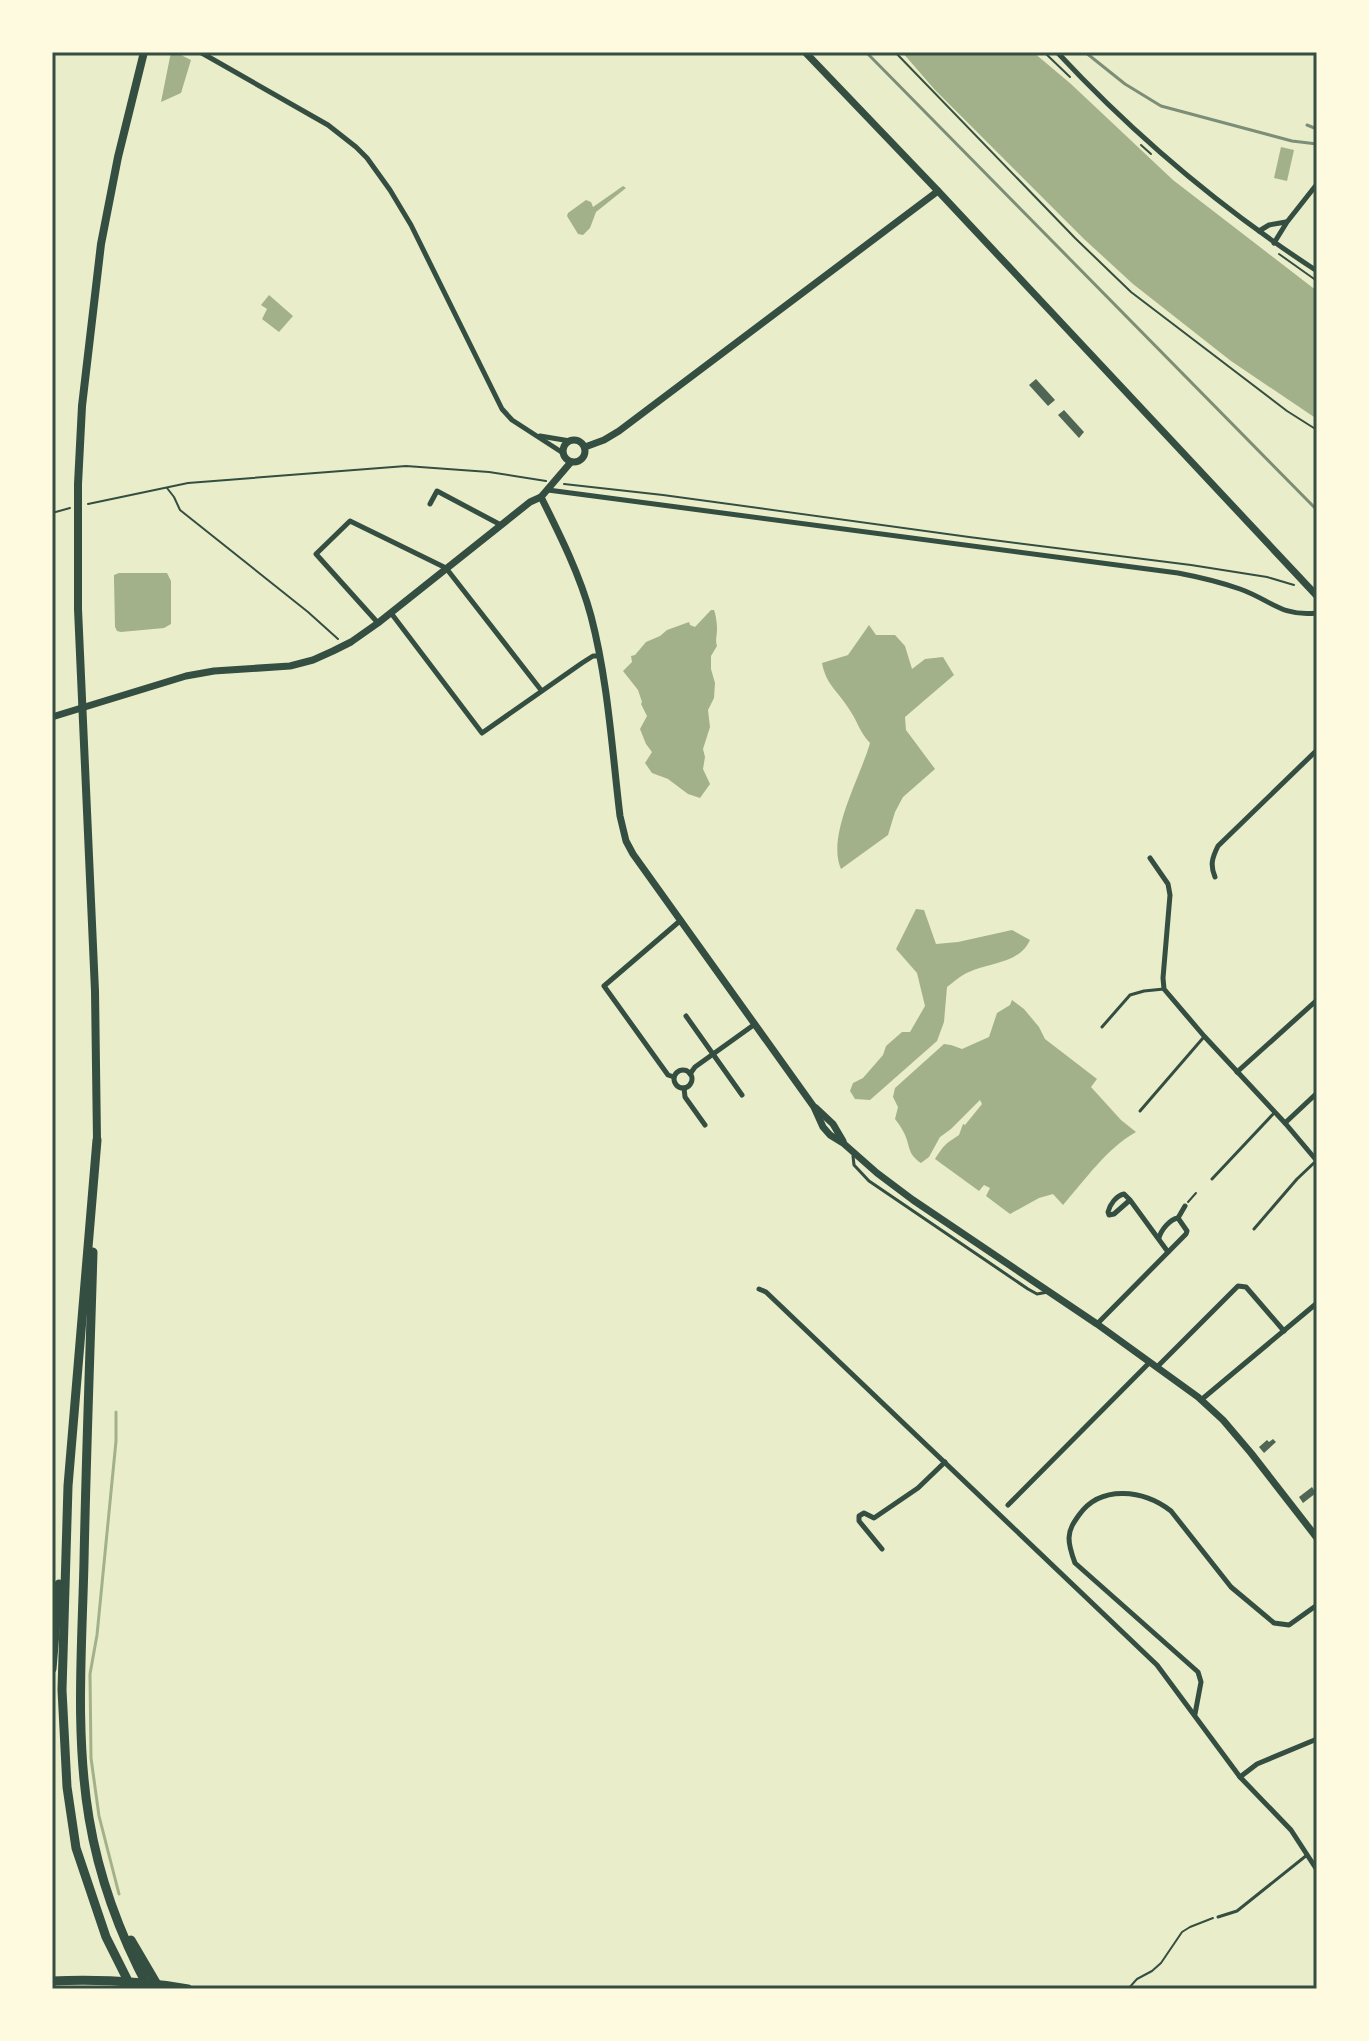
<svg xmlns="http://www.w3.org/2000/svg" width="1369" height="2041" viewBox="0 0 1369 2041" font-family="'Crimson Pro',serif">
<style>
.water{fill:#a3b18a}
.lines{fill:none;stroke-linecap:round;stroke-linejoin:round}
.stream{stroke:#a3b18a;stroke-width:3}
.building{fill:#4f6655}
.path{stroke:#344e41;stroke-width:2}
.service{stroke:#344e41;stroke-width:3}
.minor{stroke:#344e41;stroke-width:5}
.tertiary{stroke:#344e41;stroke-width:7}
.secondary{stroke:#344e41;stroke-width:7}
.primary{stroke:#344e41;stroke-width:8}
.trunk{stroke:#344e41;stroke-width:9}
.rail{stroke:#7c8e77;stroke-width:3}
.neatline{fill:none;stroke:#344e41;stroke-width:3}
</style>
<rect width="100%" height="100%" fill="#e9edc9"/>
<g class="water">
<polygon points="171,52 175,52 191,60 181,93 161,102"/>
<polygon points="902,52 1033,52 1071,84 1173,180 1317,291 1317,419 1231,361 1133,284 1084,239 935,90"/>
<polygon points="1281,147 1294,150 1287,181 1274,178"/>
<polygon points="623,186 626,188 596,212 590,228 583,235 578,234 567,216 568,213 586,200 591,202 593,207"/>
<polygon points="269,295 293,316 279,332 262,319 267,309 261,305"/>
<polygon points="119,573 167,573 171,581 171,624 164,628 121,632 117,631 115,627 114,579 114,575"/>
<path d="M711,610H714C716,615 717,624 717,630C717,636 715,639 717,646L711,656V669L715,683L714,698L708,710L710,727L703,749L705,757L703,769L710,784L700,798L688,794L668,779L652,773L645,763L652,752L646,744L640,729L647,716L641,704L642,702L638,690L623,671L632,662L631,656L635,655L646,642L660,636L667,630L689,622L690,625L695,627Z"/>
<path d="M869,625L876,635H895L905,646L912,669L925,659L943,657L954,675L905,717L906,730L935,769L903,797L895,812L888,835L841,869C826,836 861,776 870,743C859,731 858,722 849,709C838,691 826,685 822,663L848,655Z"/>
<path d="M916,909L924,910L936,944L958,942L1012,930L1030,940C1019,964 990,962 969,972C961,975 954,982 947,987L944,1022L937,1041L870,1100L855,1099L850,1091L853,1083L863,1078L883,1055L886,1046L902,1032H910L925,1006L917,973L896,949Z"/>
<path d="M1012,1000L1024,1009L1039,1027L1045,1039L1097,1079L1091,1087L1121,1120L1136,1132C1107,1148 1085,1180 1063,1205L1053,1194L1039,1198L1010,1214L986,1196L990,1188L984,1185L979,1191L935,1159C945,1144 944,1145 959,1135L963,1124L965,1125L982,1104L980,1100L951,1129L940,1137L929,1157L921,1163C906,1153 911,1145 903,1131C901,1127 898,1123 895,1119L898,1107L893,1097L895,1088L944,1044L951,1045L962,1049L989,1037L997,1013L1010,1005Z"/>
</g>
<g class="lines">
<g class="stream">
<polyline points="116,1412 116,1441 97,1635 90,1674 91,1758 99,1816 119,1894"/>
<polyline points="52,1553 53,1543"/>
</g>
</g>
<g class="building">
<polygon points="1036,379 1055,400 1048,406 1029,385"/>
<polygon points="1064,410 1084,432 1079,438 1058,415"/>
<polygon points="1273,1439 1276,1442 1264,1453 1259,1447 1267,1440 1269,1442"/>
<polygon points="1312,1487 1316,1493 1303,1503 1299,1497"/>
</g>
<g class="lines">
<g class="path">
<polyline points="895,52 1075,238 1131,292 1287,411 1317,430"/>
<polyline points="1044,52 1070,77"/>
<polyline points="1141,145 1151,154"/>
<polyline points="1279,254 1317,281"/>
<polyline points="564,484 663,495 969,537 1191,565 1267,577 1294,585"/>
<polyline points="167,488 174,497 180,510 308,612 338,639"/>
<polyline points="88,504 188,483 406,466 489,472 546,481"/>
<polyline points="52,513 70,508"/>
<polyline points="1188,1202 1196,1193"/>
<polyline points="1128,1989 1137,1979 1152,1971 1161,1963 1182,1932 1190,1927 1213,1918"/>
</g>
<g class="service">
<polyline points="1102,1027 1130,995 1144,991 1164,989"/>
<polyline points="1140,1111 1203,1038"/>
<polyline points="853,1156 854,1165 869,1181 1028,1289 1037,1294 1048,1292"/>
<polyline points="1212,1179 1275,1112"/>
<polyline points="1254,1229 1297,1179 1316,1161"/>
<polyline points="1218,1917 1237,1911 1307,1855"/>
</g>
<g class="minor">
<polyline points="200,52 328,125 356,147 367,158 390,190 411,225 502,409 512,420 563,453"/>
<path d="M1057,52C1134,135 1222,209 1317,271"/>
<polyline points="1259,231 1269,225 1286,222"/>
<polyline points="1274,243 1287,222 1317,184"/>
<polyline points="540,436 570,441"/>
<path d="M548,490L1178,573C1199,577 1220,582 1240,589C1271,600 1281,617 1317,613"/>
<polyline points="430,504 437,491 501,525"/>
<polyline points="391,613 482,733 582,663 593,656 600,656"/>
<polyline points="378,623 316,554 350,521 446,568 541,690"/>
<polyline points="1150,858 1168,884 1170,895 1163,978 1164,989 1204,1036 1285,1123 1317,1161"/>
<path d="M1215,877C1210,865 1212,858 1218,846L1317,750"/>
<polyline points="686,1016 742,1095"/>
<circle cx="683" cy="1079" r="9"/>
<polyline points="1237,1072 1317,1000"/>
<polyline points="690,1074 695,1067 755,1024"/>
<polyline points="674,1077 668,1075 604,986 681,920"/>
<polyline points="684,1088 685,1097 705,1125"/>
<polyline points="1285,1123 1317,1093"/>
<path d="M1130,1200L1114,1214L1109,1215L1108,1212C1110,1204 1116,1196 1124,1194L1130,1200L1168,1252"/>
<path d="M1159,1238C1161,1230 1170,1219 1178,1218"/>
<polyline points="759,1289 766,1292 1157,1665 1240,1777 1291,1830 1317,1870"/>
<polyline points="1097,1324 1186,1234 1187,1231 1178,1218 1185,1206"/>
<polyline points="1157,1367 1238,1286 1246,1287 1284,1331"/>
<polyline points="1201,1400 1317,1303"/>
<polyline points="1008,1505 1150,1362"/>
<polyline points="882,1549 859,1521 859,1516 864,1513 874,1518 918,1488 945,1462"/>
<path d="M1195,1714L1201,1682L1198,1672L1075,1563C1072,1555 1069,1547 1069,1538C1069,1529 1074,1522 1079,1515C1101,1484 1144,1490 1171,1511L1231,1587L1274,1623L1289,1625L1317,1605"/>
<polyline points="1240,1777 1257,1764 1317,1739"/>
</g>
<g class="tertiary">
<path d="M541,497C560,535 580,575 591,616C608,681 612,750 620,816L626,841L633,854L814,1107L823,1127L830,1135L843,1143L877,1173L913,1200L1097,1324L1198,1397L1223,1420L1251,1453L1317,1538"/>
<polyline points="816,1108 833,1124 843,1141"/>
</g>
<g class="secondary">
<polyline points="805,52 938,191 1317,596"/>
<circle cx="574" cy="451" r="11"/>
<polyline points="585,447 604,440 619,431 938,191"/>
<polyline points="52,717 186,676 214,671 290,666 313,660 333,651 351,642 378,623 530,502 541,497 571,462"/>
</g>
<polyline class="primary" points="97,1140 95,991 78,609 78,484 82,406 101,244 118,157 144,52"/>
<g class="trunk">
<polyline points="97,1140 68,1486 62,1690 67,1787 76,1848 106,1937 132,1989"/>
<path d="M93,1252C90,1356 86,1459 84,1562C82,1647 75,1734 89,1818C99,1878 120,1935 149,1989"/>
<polyline points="52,1669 59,1584"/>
<polyline points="131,1940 158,1986"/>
<path d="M52,1981C99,1979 142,1981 188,1989"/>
</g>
<g class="rail">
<polyline points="866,52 1317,510"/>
<polyline points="1085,52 1125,84 1161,106 1292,141 1317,144"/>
<polyline points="1307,125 1317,129"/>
</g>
</g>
<rect width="1369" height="2041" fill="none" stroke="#fefae0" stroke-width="108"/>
<rect x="54" y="54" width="1261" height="1933" class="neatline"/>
</svg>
